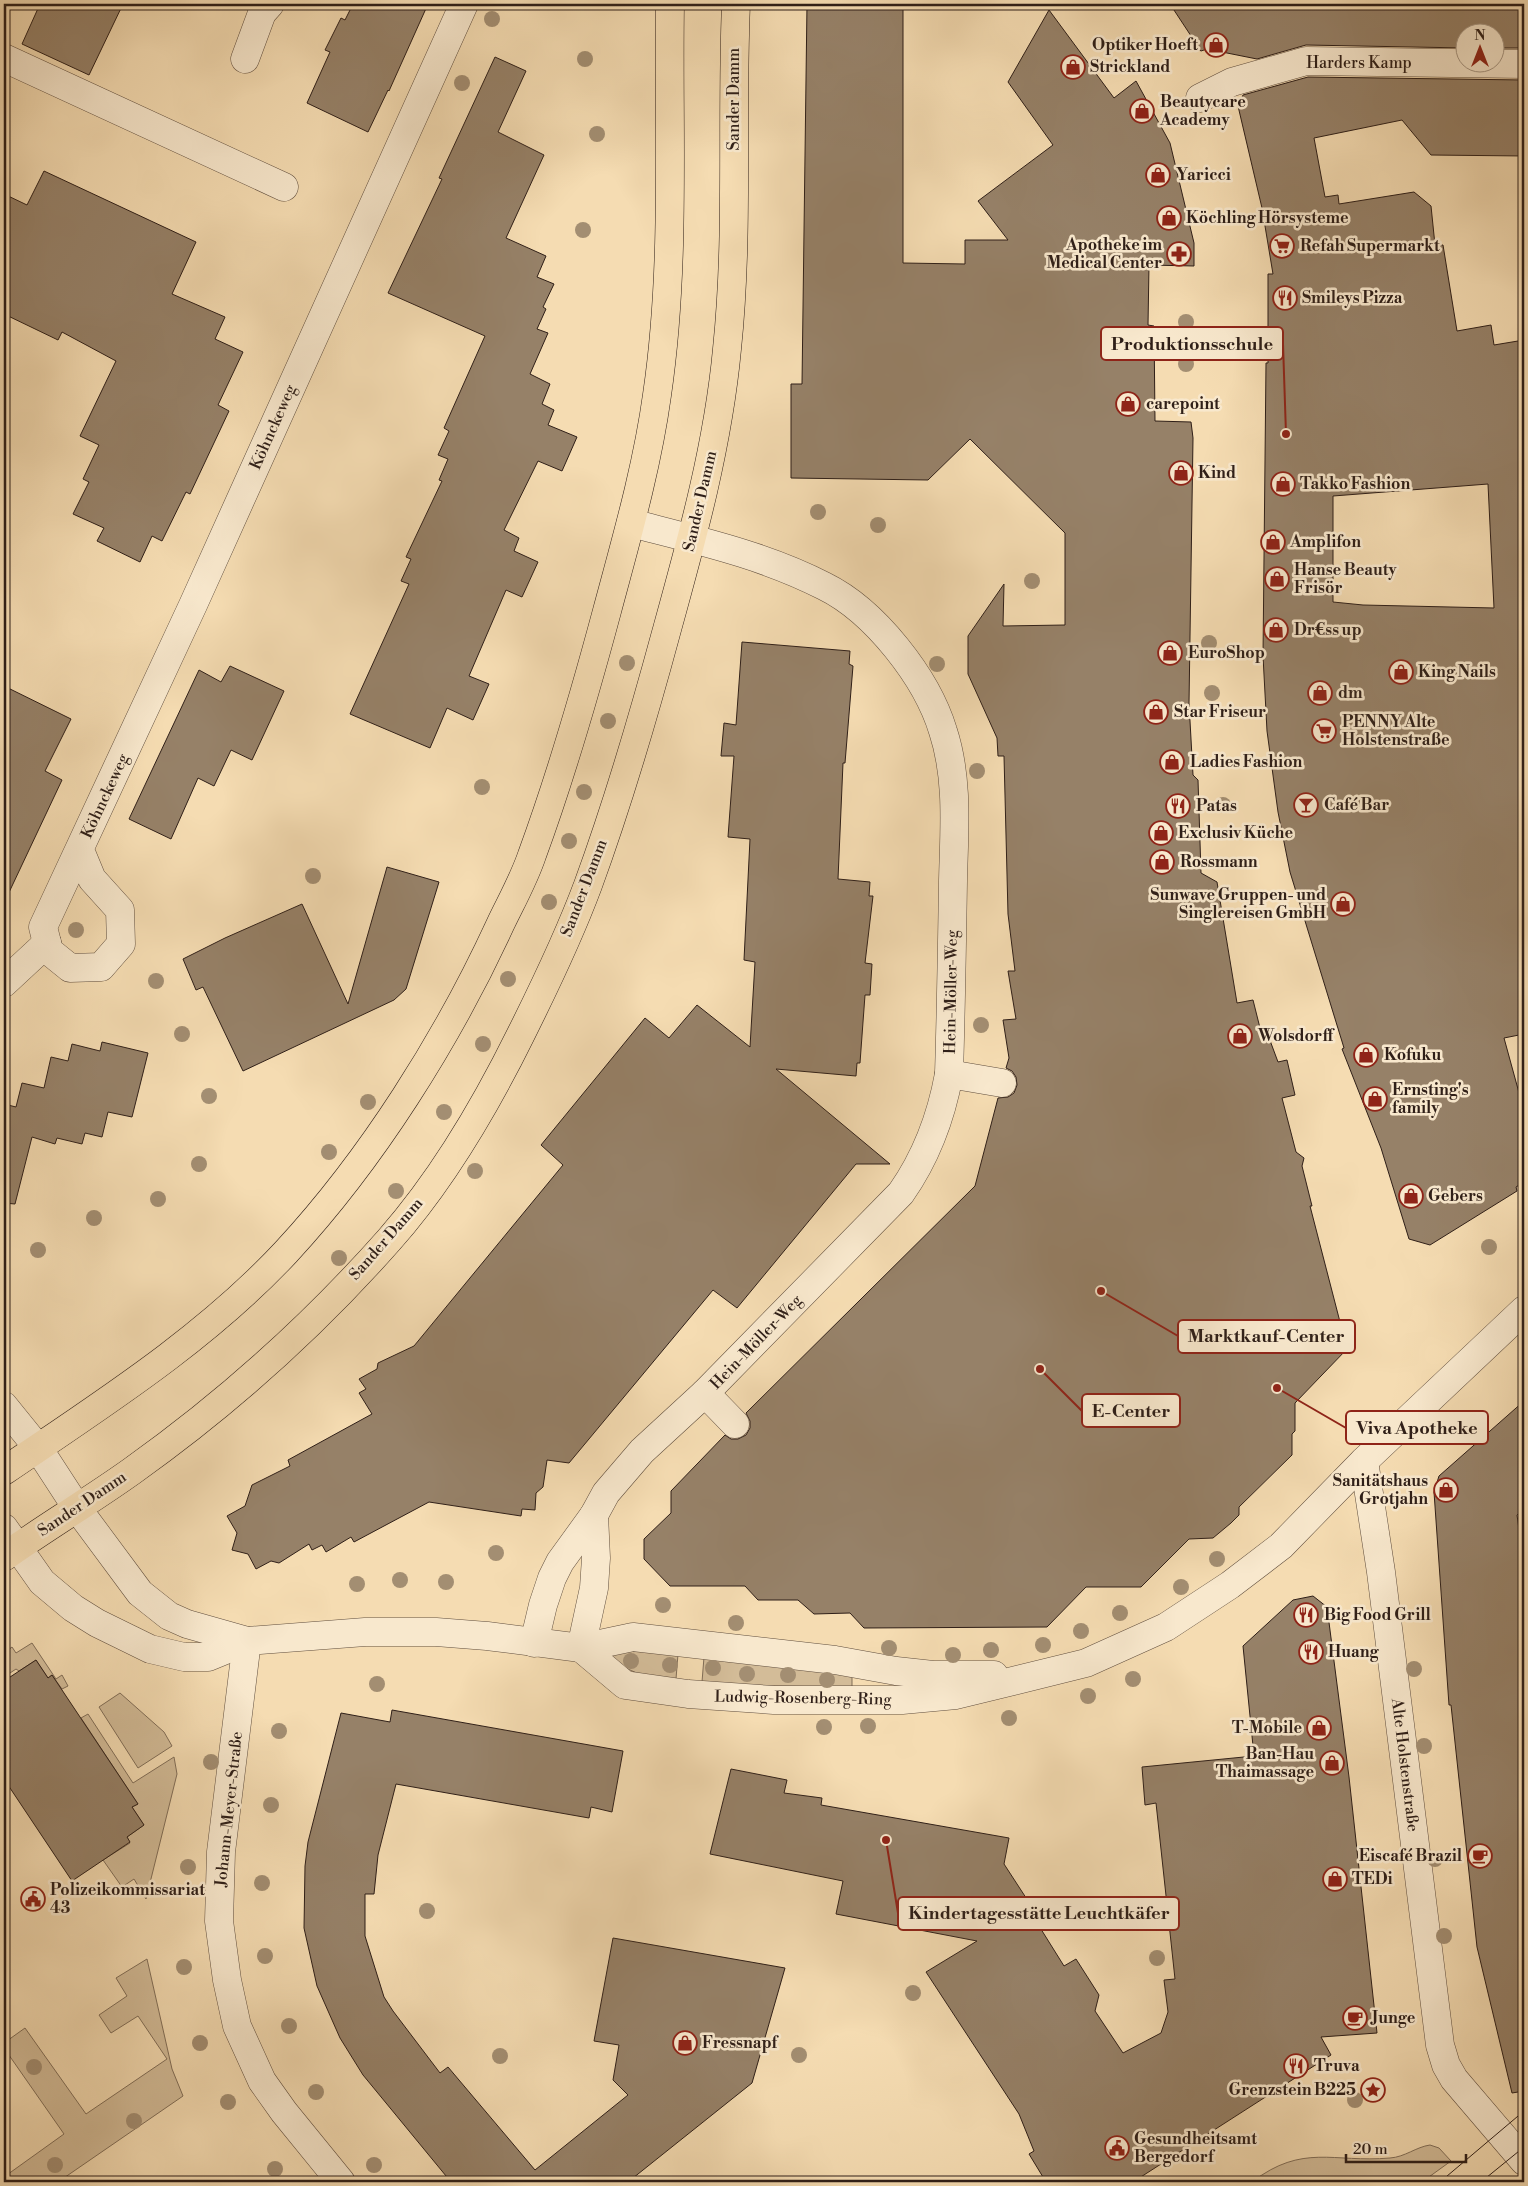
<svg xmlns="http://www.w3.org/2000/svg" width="1528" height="2186" viewBox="0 0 1528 2186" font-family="'Libre Bodoni',serif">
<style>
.green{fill:#d3bc98;stroke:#816e58}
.building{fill:#968168;stroke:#2f1f18;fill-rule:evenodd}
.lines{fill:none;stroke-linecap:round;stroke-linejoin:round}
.minor-casing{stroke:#604e3e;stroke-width:29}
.major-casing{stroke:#2f1f18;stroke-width:29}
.minor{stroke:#f8e8cd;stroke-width:28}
.major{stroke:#f5dcb2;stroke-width:28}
.tram{stroke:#2f1f18;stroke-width:1}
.tree{fill:#a38e72}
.labels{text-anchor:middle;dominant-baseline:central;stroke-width:5;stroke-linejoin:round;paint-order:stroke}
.poi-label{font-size:16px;font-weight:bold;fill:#2f1f18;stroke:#f8e8cd;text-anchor:start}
.street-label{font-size:16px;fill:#2f1f18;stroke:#f8e8cd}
.leader{fill:none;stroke:#8f2418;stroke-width:2}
.callout-dot{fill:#8f2418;stroke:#f8e8cd;stroke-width:2}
.callout{fill:#f8e8cd;stroke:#8f2418;stroke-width:2}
.callout-label{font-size:18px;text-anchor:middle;font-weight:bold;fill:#2f1f18}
</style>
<rect width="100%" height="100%" fill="#f5dcb2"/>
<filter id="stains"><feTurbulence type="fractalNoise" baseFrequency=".004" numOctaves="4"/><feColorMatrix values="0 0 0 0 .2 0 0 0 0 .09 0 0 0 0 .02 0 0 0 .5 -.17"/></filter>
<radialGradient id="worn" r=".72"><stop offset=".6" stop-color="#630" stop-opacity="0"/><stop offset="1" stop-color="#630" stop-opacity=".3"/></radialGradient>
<g class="green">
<polygon points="32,1643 56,1679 62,1675 68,1686 62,1689 52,1675 48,1678 36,1660 19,1671 16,1669 4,1677 4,1653 12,1647 16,1653"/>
<polygon points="606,1649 678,1654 676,1679 639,1674 619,1665"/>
<polygon points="704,1657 852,1674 852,1687 756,1686 702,1682"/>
<polygon points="120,1693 164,1732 172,1746 138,1768 99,1707"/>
<polygon points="88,1714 133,1783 174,1757 177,1774 146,1899 134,1879 122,1887 103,1860 130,1843 127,1837 144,1825 132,1807 138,1804 81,1718"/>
<polygon points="147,1959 172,2069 183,2096 58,2182 4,2182 4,2177 64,2134 4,2048 4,2043 25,2028 86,2114 167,2059 138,2016 111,2033 99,2015 127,1996 116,1978"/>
<path d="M1430,2145L1439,2148L1451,2161L1422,2182H1252C1303,2143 1333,2163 1390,2158C1405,2157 1416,2147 1430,2145Z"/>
</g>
<g class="building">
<polygon points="40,4 123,4 89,75 22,44"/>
<polygon points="353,4 428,4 389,91 388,90 368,132 307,103 330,52 325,50 341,18 345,20"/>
<polygon points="807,4 903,4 903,263 965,264 965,240 1008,240 978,201 1053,145 1008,82 1049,10 1114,98 1136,81 1170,143 1194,243 1194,266 1149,265 1148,325 1154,326 1155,421 1191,422 1193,438 1189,703 1193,775 1198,780 1201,873 1217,882 1237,1003 1253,1000 1260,1028 1265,1027 1278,1062 1287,1060 1295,1095 1282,1098 1296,1152 1304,1158 1302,1166 1312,1206 1310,1206 1347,1349 1295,1403 1295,1431 1292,1434 1292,1455 1239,1507 1239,1515 1231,1523 1213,1538 1189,1539 1141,1587 1086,1587 1047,1627 864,1628 850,1613 814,1614 798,1600 758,1600 745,1586 670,1586 644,1559 644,1539 671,1513 671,1491 725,1435 731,1439 738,1439 746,1435 750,1428 750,1421 746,1413 975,1186 998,1098 1008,1097 1014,1093 1017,1085 1016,1077 1012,1071 1006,1068 1009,1058 1003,1020 1016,1019 1008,971 1015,971 1008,914 1004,756 998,756 997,738 968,674 968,636 1004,584 1003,626 1065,625 1065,533 970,439 928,480 791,478 791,384 802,384"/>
<polygon points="1170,4 1524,4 1524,48 1496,48 1496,32 1466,32 1466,48 1306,45 1257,59 1207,49 1201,51 1197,48 1195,42"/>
<polygon points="495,57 526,71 498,132 544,155 506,238 546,256 537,277 554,284 543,307 546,309 537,329 548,333 530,374 550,384 542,404 554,410 548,425 577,437 562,471 538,461 504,530 519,538 514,551 538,562 522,597 506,590 469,676 489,684 473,720 447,708 430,748 350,714 409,584 401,581 411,559 406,557 442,481 439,480 448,459 438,455 449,431 444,428 485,336 388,293 442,179 439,178"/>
<path d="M1308,77L1524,80V156L1431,155L1402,120L1314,138L1325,197L1338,195L1339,204L1414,192L1431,206L1435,245H1443L1457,331L1491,325L1494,345L1524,340V1034L1504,1038L1524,1111V1182L1516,1187L1517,1191L1430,1245L1409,1239L1381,1148L1342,1049L1344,1048L1290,872L1278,812L1267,731L1263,656L1266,363H1268V274H1273L1262,208L1238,106L1243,95ZM1488,484L1494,608L1363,605L1333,602V496Z"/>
<polygon points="44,171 196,242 172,294 225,317 215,339 243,352 218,405 229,411 190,494 186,492 162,541 152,536 140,562 97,541 104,528 73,514 89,482 83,479 99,445 80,436 116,361 62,332 58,340 4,314 4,194 27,205"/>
<polygon points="742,642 850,651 849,664 853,666 845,763 843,763 838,879 870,882 869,896 873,896 865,963 872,964 870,995 865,995 860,1063 857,1063 856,1076 776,1069 890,1164 856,1164 737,1308 713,1290 569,1463 547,1460 543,1487 536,1493 535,1510 522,1509 521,1516 429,1502 354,1542 351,1537 326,1552 322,1545 312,1550 309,1544 279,1563 271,1561 256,1569 248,1554 232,1550 237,1533 227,1516 245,1506 252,1485 290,1466 288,1460 372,1414 359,1393 366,1389 359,1379 377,1369 378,1363 414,1346 563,1165 541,1145 645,1018 669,1038 697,1005 750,1047 755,962 744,960 750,839 728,837 734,756 721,756 724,723 736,725"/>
<polygon points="230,666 284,691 252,760 231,750 214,786 198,778 171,839 129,819 199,670 221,682"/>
<polygon points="4,686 71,719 45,771 62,780 4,903"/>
<polygon points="387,867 439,882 406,989 394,1000 243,1071 203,987 196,990 183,959 225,938 302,904 348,1004"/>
<polygon points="102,1042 148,1053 132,1117 108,1112 102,1137 85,1133 82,1144 57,1138 55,1144 32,1137 15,1204 4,1203 4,1104 16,1107 22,1083 44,1088 51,1057 68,1061 72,1044 100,1051"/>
<polygon points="1524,1401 1524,1509 1517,1515 1524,1565 1524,2091 1512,2093 1477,1947 1451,1705 1449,1705 1434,1492 1439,1476"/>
<polygon points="1313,1596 1327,1607 1349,1777 1377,2033 1321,2037 1331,2055 1133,2182 1046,2182 1029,2154 1034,2151 1019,2114 926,1972 977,1941 836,1914 843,1881 710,1854 731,1769 787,1780 784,1793 822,1798 821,1805 1009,1838 1004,1864 1032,1907 1029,1910 1064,1966 1076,1959 1099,1995 1095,2011 1123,2053 1161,2033 1168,2012 1164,1980 1175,1979 1156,1803 1145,1805 1142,1767 1254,1756 1243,1646 1293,1600"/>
<polygon points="36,1660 48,1678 52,1675 138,1804 132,1807 144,1825 127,1837 130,1842 72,1881 4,1779 4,1681"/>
<polygon points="392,1710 623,1751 612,1812 591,1807 589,1818 396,1784 378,1855 374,1894 365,1894 365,1936 384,1997 393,2011 440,2073 448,2067 535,2170 628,2095 613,2080 619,2045 594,2041 613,1938 785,1968 752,2083 628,2182 451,2182 363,2075 340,2038 317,1986 304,1928 305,1866 308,1842 341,1713 390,1722"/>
</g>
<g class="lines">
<g class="minor-casing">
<g id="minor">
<polyline points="4,58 284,187"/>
<polyline points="245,59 262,13 270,4"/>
<polyline points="1200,98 1232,82 1306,61 1524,64"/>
<polyline points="80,850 92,879 120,910 121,944 101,967 70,968 49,951 43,927 193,605 464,4"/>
<polyline points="4,983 47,943"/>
<polyline points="949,1074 1002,1083"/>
<polyline points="705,1393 735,1424"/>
<polyline points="4,1406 38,1448 77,1508 140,1593 169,1616 187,1624 247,1641"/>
<polyline points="1364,1461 1381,1572 1440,2045 1446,2065 1454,2079 1524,2161"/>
<polyline points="4,1528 42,1582 73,1608 97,1623 150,1649 184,1657 208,1657 247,1641 365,1632 436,1632 487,1636 581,1648 633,1637 835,1660 896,1671 933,1675 994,1675"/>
<polyline points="247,1641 221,1852 219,1921 227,1980 237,2026 262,2081 284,2112 341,2182"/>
<path d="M534,1643L543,1605L552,1578L560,1562L594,1515L606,1493L642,1451L705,1393L901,1193C927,1156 941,1118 949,1074C951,1010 952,946 953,881C954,832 959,780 943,731C927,678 875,611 824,586C764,555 696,540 631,523"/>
<polyline points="581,1648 625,1685 688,1694 774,1700 902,1700 956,1695 1086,1663 1166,1627 1230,1585 1281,1546 1364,1461 1524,1310"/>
<polyline points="581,1648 594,1588 596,1558 594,1515"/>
</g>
</g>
<g class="major-casing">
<g id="major">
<path d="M4,1471C101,1405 205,1339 286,1252C372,1159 447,1040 500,925C511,902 524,879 532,855C561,776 585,693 607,611C626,540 647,468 657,395C676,266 668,134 670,4"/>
<path d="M4,1557C46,1527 90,1501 132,1471C226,1404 313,1326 389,1240C443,1179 485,1107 521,1034C545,986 569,936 588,885C618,803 643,718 666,633C692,539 718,446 727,349C739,235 731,119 736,4"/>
</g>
</g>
<use href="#minor" class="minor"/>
<use href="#major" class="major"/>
<g class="tram">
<polyline points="1440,2182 1524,2111"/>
<polyline points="1481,2182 1524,2147"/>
</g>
</g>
<g class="tree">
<circle cx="492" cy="19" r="8"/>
<circle cx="585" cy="59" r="8"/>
<circle cx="462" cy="83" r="8"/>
<circle cx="597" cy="134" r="8"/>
<circle cx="583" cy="230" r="8"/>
<circle cx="1186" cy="322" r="8"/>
<circle cx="1186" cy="364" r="8"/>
<circle cx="818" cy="512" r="8"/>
<circle cx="878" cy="525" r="8"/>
<circle cx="1032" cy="581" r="8"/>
<circle cx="1209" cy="643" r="8"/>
<circle cx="627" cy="663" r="8"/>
<circle cx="937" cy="664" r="8"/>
<circle cx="1212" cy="693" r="8"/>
<circle cx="608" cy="721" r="8"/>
<circle cx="977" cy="771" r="8"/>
<circle cx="482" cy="787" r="8"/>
<circle cx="584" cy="792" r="8"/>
<circle cx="1223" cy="805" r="8"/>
<circle cx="569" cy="841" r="8"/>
<circle cx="313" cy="876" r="8"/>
<circle cx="549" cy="902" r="8"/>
<circle cx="76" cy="930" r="8"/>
<circle cx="508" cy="979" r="8"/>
<circle cx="156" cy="981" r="8"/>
<circle cx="981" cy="1025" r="8"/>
<circle cx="182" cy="1034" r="8"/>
<circle cx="483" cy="1044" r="8"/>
<circle cx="209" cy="1096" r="8"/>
<circle cx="368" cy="1102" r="8"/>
<circle cx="444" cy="1112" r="8"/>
<circle cx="329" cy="1152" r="8"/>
<circle cx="199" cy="1164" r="8"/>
<circle cx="475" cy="1171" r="8"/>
<circle cx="396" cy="1191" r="8"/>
<circle cx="158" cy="1199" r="8"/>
<circle cx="94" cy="1218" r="8"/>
<circle cx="1489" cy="1247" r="8"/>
<circle cx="38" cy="1250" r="8"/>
<circle cx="339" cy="1258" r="8"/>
<circle cx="496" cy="1553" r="8"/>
<circle cx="1217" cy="1559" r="8"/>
<circle cx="400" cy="1580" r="8"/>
<circle cx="446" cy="1582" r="8"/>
<circle cx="357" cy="1584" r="8"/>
<circle cx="1181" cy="1587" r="8"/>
<circle cx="663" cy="1605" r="8"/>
<circle cx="1120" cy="1613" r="8"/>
<circle cx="736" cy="1623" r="8"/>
<circle cx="1081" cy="1631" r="8"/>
<circle cx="1043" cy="1645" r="8"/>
<circle cx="889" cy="1648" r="8"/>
<circle cx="991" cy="1650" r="8"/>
<circle cx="953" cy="1655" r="8"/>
<circle cx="631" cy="1661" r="8"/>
<circle cx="670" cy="1665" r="8"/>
<circle cx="713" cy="1668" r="8"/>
<circle cx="1414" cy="1669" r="8"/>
<circle cx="747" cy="1674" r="8"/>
<circle cx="788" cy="1675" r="8"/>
<circle cx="1133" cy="1679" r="8"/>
<circle cx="827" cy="1680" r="8"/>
<circle cx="377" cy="1684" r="8"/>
<circle cx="1088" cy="1696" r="8"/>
<circle cx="1009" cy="1718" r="8"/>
<circle cx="868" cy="1726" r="8"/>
<circle cx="824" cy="1727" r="8"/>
<circle cx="279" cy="1731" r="8"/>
<circle cx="1424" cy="1746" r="8"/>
<circle cx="211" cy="1762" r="8"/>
<circle cx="271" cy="1805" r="8"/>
<circle cx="1435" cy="1859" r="8"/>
<circle cx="188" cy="1867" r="8"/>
<circle cx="262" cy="1883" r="8"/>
<circle cx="427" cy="1911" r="8"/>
<circle cx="1444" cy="1936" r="8"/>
<circle cx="265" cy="1956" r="8"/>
<circle cx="1157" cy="1958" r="8"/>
<circle cx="184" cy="1967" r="8"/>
<circle cx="913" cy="1993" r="8"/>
<circle cx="289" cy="2026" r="8"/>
<circle cx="200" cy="2043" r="8"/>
<circle cx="799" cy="2055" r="8"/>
<circle cx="500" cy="2056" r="8"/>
<circle cx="34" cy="2067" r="8"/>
<circle cx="316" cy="2092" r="8"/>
<circle cx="1355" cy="2100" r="8"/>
<circle cx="228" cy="2102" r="8"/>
<circle cx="134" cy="2121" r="8"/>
<circle cx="55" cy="2165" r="8"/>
<circle cx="374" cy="2165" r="8"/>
<circle cx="275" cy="2169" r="8"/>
</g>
<defs>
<g id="shop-ring" transform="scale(1.25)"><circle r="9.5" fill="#f8e8cd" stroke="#8f2418" stroke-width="1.5"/><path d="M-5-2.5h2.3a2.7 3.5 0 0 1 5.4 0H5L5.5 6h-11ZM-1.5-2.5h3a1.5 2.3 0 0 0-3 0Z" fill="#8f2418"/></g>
<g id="supermarket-ring" transform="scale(1.25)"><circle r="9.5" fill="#f8e8cd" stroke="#8f2418" stroke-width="1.5"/><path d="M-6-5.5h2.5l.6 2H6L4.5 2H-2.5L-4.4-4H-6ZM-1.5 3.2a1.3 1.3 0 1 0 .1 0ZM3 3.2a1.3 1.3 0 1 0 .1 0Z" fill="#8f2418"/></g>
<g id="pharmacy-ring" transform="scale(1.25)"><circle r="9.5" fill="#f8e8cd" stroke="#8f2418" stroke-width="1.5"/><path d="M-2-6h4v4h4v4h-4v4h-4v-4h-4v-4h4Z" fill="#8f2418"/></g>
<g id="restaurant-ring" transform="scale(1.25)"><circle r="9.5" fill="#f8e8cd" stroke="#8f2418" stroke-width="1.5"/><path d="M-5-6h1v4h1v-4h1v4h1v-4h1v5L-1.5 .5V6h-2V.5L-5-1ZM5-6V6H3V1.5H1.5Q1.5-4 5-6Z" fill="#8f2418"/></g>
<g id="bar-ring" transform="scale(1.25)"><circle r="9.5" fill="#f8e8cd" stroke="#8f2418" stroke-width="1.5"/><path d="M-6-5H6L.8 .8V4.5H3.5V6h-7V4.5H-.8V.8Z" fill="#8f2418"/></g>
<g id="cafe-ring" transform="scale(1.25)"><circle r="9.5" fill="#f8e8cd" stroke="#8f2418" stroke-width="1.5"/><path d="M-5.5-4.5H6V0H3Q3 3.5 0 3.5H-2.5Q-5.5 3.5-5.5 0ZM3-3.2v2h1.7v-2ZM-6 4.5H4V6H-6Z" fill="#8f2418"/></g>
<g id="civic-ring" transform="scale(1.25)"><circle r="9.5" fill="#f8e8cd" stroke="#8f2418" stroke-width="1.5"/><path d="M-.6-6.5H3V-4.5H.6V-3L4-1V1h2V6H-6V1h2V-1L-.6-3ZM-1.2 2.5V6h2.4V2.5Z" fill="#8f2418"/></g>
<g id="sight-ring" transform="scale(1.25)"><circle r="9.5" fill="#f8e8cd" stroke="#8f2418" stroke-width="1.5"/><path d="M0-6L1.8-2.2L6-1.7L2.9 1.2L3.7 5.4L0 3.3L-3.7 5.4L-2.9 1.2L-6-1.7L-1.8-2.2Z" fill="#8f2418"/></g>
</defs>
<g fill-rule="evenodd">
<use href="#shop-ring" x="1216" y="45"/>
<use href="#shop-ring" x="1073" y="67"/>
<use href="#shop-ring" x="1142" y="111"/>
<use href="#shop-ring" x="1158" y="175"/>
<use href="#shop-ring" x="1169" y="218"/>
<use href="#supermarket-ring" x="1282" y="246"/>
<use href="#pharmacy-ring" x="1179" y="254"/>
<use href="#restaurant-ring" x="1285" y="298"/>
<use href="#shop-ring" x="1128" y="404"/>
<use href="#shop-ring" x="1181" y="473"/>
<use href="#shop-ring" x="1283" y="484"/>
<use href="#shop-ring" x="1273" y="542"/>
<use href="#shop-ring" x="1277" y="579"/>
<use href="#shop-ring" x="1276" y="630"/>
<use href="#shop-ring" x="1170" y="653"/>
<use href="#shop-ring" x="1401" y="672"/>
<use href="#shop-ring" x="1320" y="693"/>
<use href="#shop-ring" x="1156" y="712"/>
<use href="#supermarket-ring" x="1324" y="731"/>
<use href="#shop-ring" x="1172" y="762"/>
<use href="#bar-ring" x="1306" y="805"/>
<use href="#restaurant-ring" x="1178" y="806"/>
<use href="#shop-ring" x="1161" y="833"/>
<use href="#shop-ring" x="1162" y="862"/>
<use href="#shop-ring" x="1343" y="904"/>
<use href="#shop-ring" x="1240" y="1036"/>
<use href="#shop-ring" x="1366" y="1055"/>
<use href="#shop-ring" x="1375" y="1099"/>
<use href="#shop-ring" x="1411" y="1196"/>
<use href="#shop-ring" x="1446" y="1490"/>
<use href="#restaurant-ring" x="1306" y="1615"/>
<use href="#restaurant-ring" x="1311" y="1652"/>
<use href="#shop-ring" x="1319" y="1728"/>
<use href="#shop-ring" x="1332" y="1763"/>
<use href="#cafe-ring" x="1480" y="1856"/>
<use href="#shop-ring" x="1335" y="1879"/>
<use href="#civic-ring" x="33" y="1899"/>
<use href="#cafe-ring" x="1355" y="2018"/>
<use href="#shop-ring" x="685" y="2043"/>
<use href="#restaurant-ring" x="1296" y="2066"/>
<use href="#sight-ring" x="1373" y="2090"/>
<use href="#civic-ring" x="1117" y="2148"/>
</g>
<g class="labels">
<g class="poi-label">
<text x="1198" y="45" text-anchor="end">Optiker Hoeft</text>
<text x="1090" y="67">Strickland</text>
<text x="1160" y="102">Beautycare<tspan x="1160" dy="18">Academy</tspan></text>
<text x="1176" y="175">Yaricci</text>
<text x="1186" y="218">Köchling Hörsysteme</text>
<text x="1162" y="245" text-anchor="end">Apotheke im<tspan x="1162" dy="18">Medical Center</tspan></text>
<text x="1300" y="246">Refah Supermarkt</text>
<text x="1302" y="298">Smileys Pizza</text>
<text x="1146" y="404">carepoint</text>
<text x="1198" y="473">Kind</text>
<text x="1300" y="484">Takko Fashion</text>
<text x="1290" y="542">Amplifon</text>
<text x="1294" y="570">Hanse Beauty<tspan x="1294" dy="18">Frisör</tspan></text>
<text x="1294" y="630">Dr€ss up</text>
<text x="1188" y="653">EuroShop</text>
<text x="1418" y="672">King Nails</text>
<text x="1338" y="693">dm</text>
<text x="1174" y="712">Star Friseur</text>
<text x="1342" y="722">PENNY Alte<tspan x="1342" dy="18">Holstenstraße</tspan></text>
<text x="1190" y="762">Ladies Fashion</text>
<text x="1324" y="805">Café Bar</text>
<text x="1196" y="806">Patas</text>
<text x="1178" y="833">Exclusiv Küche</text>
<text x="1180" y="862">Rossmann</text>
<text x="1326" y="895" text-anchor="end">Sunwave Gruppen- und<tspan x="1326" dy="18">Singlereisen GmbH</tspan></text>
<text x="1258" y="1036">Wolsdorff</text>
<text x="1384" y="1055">Kofuku</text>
<text x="1392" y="1090">Ernsting's<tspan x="1392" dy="18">family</tspan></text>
<text x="1428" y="1196">Gebers</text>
<text x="1428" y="1481" text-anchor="end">Sanitätshaus<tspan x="1428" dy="18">Grotjahn</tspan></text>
<text x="1324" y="1615">Big Food Grill</text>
<text x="1328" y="1652">Huang</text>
<text x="1302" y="1728" text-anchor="end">T-Mobile</text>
<text x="1314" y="1754" text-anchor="end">Ban-Hau<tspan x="1314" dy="18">Thaimassage</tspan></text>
<text x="1462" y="1856" text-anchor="end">Eiscafé Brazil</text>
<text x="1352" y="1879">TEDi</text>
<text x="50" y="1890">Polizeikommissariat<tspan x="50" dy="18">43</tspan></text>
<text x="1372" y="2018">Junge</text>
<text x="702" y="2043">Fressnapf</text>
<text x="1314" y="2066">Truva</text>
<text x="1356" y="2090" text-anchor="end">Grenzstein B225</text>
<text x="1134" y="2139">Gesundheitsamt<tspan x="1134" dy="18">Bergedorf</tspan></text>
</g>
<g class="street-label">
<text x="1359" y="63">Harders Kamp</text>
<text transform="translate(734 99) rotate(-90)">Sander Damm</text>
<text transform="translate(273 427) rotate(-66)">Köhnckeweg</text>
<text transform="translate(700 501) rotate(-77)">Sander Damm</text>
<text transform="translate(105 796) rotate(-65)">Köhnckeweg</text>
<text transform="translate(584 888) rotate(-69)">Sander Damm</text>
<text transform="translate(951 992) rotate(-89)">Hein-Möller-Weg</text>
<text transform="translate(386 1239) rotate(-49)">Sander Damm</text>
<text transform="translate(756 1342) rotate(-46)">Hein-Möller-Weg</text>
<text transform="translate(82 1504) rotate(-34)">Sander Damm</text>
<text transform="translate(803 1698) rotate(1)">Ludwig-Rosenberg-Ring</text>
<text transform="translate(1405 1765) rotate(83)">Alte Holstenstraße</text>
<text transform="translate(229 1809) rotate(-84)">Johann-Meyer-Straße</text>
</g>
</g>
<path class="leader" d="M1286 434L1283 344M1101 1291L1178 1336M1040 1369L1082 1411M1277 1388L1346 1428M886 1840L898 1913"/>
<g class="callout-dot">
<circle cx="1286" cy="434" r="5"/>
<circle cx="1101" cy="1291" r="5"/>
<circle cx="1040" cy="1369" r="5"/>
<circle cx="1277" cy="1388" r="5"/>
<circle cx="886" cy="1840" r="5"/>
</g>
<g class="callout">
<rect x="1101" y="327" width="182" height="33" rx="5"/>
<rect x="1178" y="1320" width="177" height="33" rx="5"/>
<rect x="1082" y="1394" width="98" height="33" rx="5"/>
<rect x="1346" y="1411" width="142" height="33" rx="5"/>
<rect x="898" y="1897" width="281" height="33" rx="5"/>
</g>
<g class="callout-label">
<text x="1192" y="350">Produktionsschule</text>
<text x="1266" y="1342">Marktkauf-Center</text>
<text x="1131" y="1417">E-Center</text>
<text x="1417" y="1434">Viva Apotheke</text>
<text x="1039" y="1919">Kindertagesstätte Leuchtkäfer</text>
</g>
<rect width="1528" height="2186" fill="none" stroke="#f5dcb2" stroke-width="20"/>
<rect x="5" y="5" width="1518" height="2176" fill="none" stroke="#2f1f18" stroke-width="2.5"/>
<rect x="10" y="10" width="1508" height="2166" fill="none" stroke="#2f1f18"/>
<g transform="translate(1480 48)"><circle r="24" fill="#f8e8cd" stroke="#a89885"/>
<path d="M0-4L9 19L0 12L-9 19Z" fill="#8f2418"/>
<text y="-8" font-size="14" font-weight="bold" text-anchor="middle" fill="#2f1f18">N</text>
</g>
<path d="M1346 2154v8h120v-8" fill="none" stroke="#2f1f18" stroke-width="2.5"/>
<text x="1353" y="2154" font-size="15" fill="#2f1f18" stroke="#f8e8cd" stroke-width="4" paint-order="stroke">20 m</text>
<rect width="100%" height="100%" filter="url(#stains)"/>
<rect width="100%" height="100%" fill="url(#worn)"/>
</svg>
